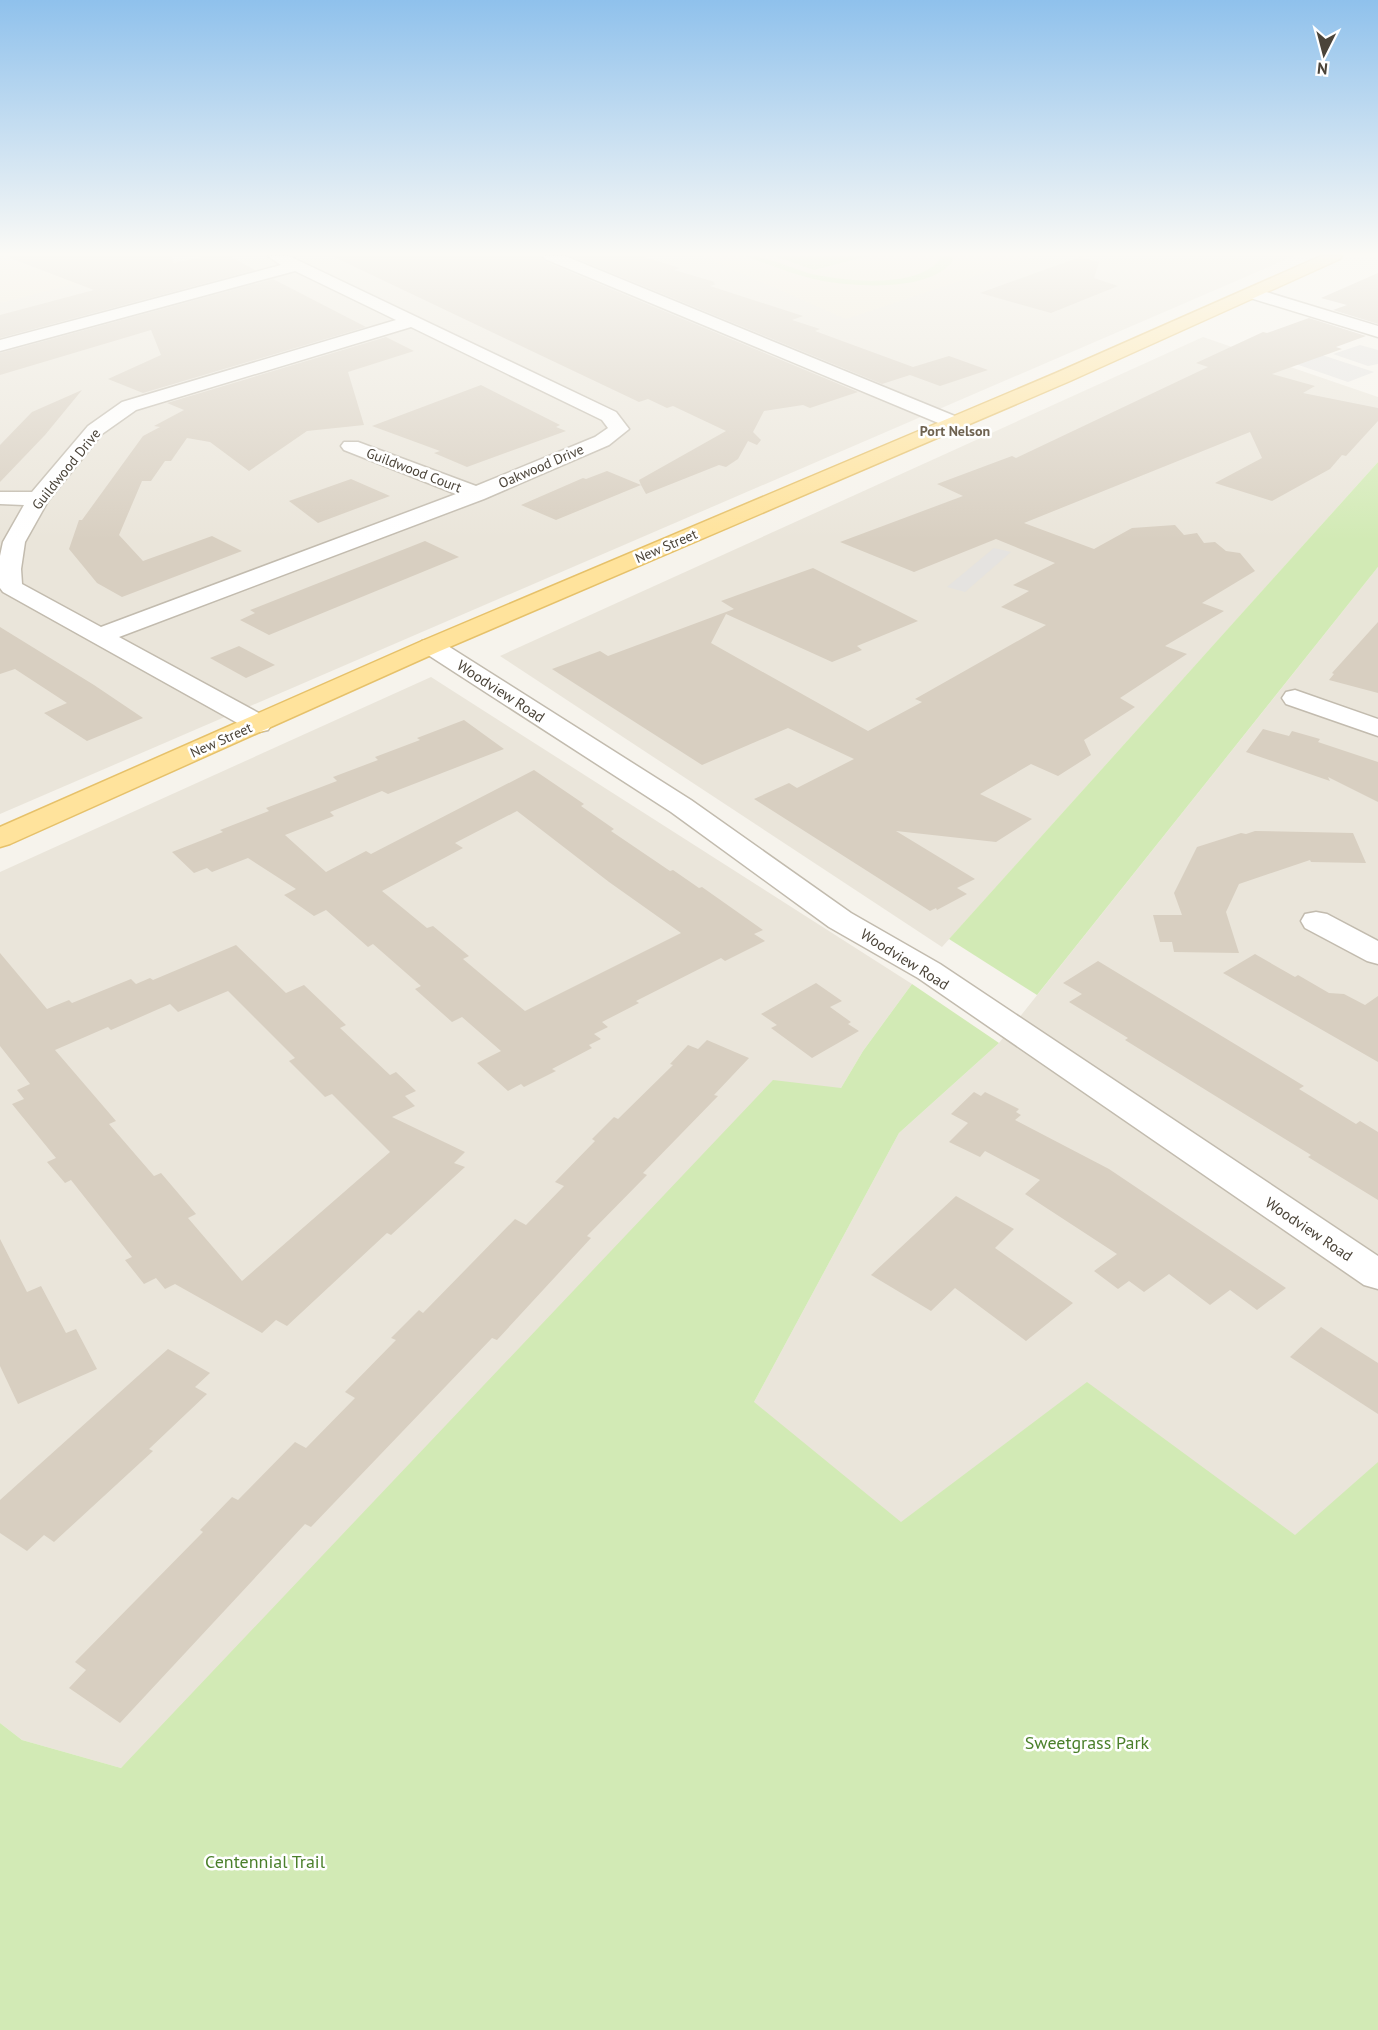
<svg xmlns="http://www.w3.org/2000/svg" width="1378" height="2030" viewBox="0 0 1378 2030" font-family="'PT Sans',sans-serif">
<style>
.residential{fill:#eae5da}
.education{fill:#efe8d6}
.green{fill:#d2eab5}
.parking{fill:#e5e3e0}
.building{fill:#d8cfc1;fill-rule:evenodd}
.lines{fill:none;stroke-linecap:round;stroke-linejoin:round}
.minor-casing{stroke:#c2bbae;stroke-width:3}
.major-casing{stroke:#e6c16a;stroke-width:3}
.minor{fill:#fff;fill-rule:evenodd}
.major{fill:#ffe39c;fill-rule:evenodd}
.labels{text-anchor:middle;dominant-baseline:central;stroke-width:5;stroke-linejoin:round;paint-order:stroke}
.far-neighbourhood-label{font-size:14px;font-weight:bold;fill:#6e6250;stroke:#fff}
.far-street-label{font-size:14px;fill:#4b4439;stroke:#fff}
.street-label{font-size:15px;fill:#4b4439;stroke:#fff}
.near-park-label{font-size:18px;fill:#4a7f2a;stroke:#fff}
</style>
<rect width="100%" height="100%" fill="#f6f3ec"/>
<g class="residential">
<polygon points="0,256 1294,256 0,814"/>
<polygon points="1203,337 1378,397 1378,462 942,947 500,656"/>
<polygon points="1378,567 1378,2030 359,2030 754,1402 899,1133 999,1043"/>
<polygon points="431,677 912,984 863,1051 841,1088 121,1768 22,1740 0,1723 0,872"/>
</g>
<g class="education">
<polygon points="0,256 143,256 156,263 0,303"/>
<polygon points="702,256 1035,256 846,319"/>
</g>
<g class="green">
<path d="M746,256C768,256 786,267 808,273C840,281 918,290 940,259L939,256H951L953,260C931,295 837,287 803,276C783,271 765,263 746,256Z"/>
<polygon points="774,256 868,256 814,270"/>
<polygon points="1378,462 1378,567 1037,995 949,939"/>
<polygon points="912,984 999,1043 899,1133 754,1402 901,1522 1087,1382 1295,1535 1378,1462 1378,2030 0,2030 0,1723 22,1740 121,1768 773,1080 841,1088 863,1051"/>
</g>
<g class="parking">
<polygon points="1360,345 1378,350 1378,364 1368,366 1333,354"/>
<polygon points="1319,354 1374,372 1348,382 1293,363"/>
<polygon points="994,548 1011,552 965,592 947,587"/>
</g>
<g class="building">
<polygon points="11,256 172,256 173,263 208,256 229,256 255,270 0,338 0,315 94,290 10,258"/>
<polygon points="332,256 541,256 544,261 858,392 810,408 803,405 764,411 753,432 761,440 757,445 748,441 738,459 726,467 719,465 646,494 641,485 556,520 521,505 583,478 586,479 607,471 641,485 639,480 726,431 673,406 667,408 648,399 639,402"/>
<polygon points="570,256 641,256 680,268 674,270 715,282 713,283 716,284 710,286 803,316 792,320 820,329 815,331 913,367 949,356 988,370 940,386 910,375 882,384"/>
<polygon points="1080,257 1099,262 1094,278 1118,286 1051,313 980,293"/>
<polygon points="1378,273 1378,324 1333,310 1347,305 1321,298"/>
<polygon points="273,279 366,327 143,393 108,379 161,355 151,330 0,375 0,353"/>
<polygon points="1309,318 1366,336 1336,347 1342,349 1272,374 1315,386 1303,393 1378,408 1378,421 1346,456 1342,455 1330,469 1272,501 1215,483 1262,458 1250,432 1024,523 1094,549 1132,528 1175,525 1184,535 1197,533 1204,543 1215,542 1226,551 1240,553 1255,571 1202,603 1224,611 1165,646 1187,654 1120,698 1135,707 1084,740 1091,755 1058,776 1031,764 980,794 1032,819 996,842 896,831 975,879 957,888 967,894 937,910 936,908 930,911 754,799 789,783 797,788 854,759 788,728 702,765 552,669 600,651 608,656 734,609 721,601 813,568 918,621 857,646 862,650 832,662 726,614 711,643 868,731 922,702 915,699 1046,625 1001,607 1029,591 1013,585 1055,563 996,539 914,572 840,542 963,496 937,484 1012,456 1016,458 1208,367 1196,363 1263,332 1267,333"/>
<polygon points="386,337 414,351 348,372 364,425 307,431 249,471 210,442 187,438 171,461 165,461 151,481 142,481 119,535 143,561 212,536 242,551 122,597 97,583 69,549 79,520 82,520 143,436 160,427 154,426 184,410 167,403"/>
<polygon points="481,385 560,425 556,427 566,431 467,467 434,453 440,451 372,426"/>
<polygon points="82,390 45,435 0,482 0,445 32,412"/>
<polygon points="351,479 390,496 318,523 289,501"/>
<polygon points="425,541 459,557 269,635 240,620 255,613 250,610"/>
<polygon points="1378,622 1378,693 1329,680 1334,674 1332,673"/>
<polygon points="0,627 94,685 143,718 87,741 44,713 67,703 15,669 0,674"/>
<polygon points="239,646 275,665 246,678 210,658"/>
<path d="M464,720L504,749L388,794L382,791L330,812L334,816L285,835L326,872L366,851L371,854L534,770L584,804L581,806L614,829L611,831L670,871L673,870L699,888L702,887L763,930L754,934L765,941L725,961L721,958L636,1001L639,1003L602,1022L608,1027L594,1034L601,1039L589,1045L592,1048L552,1069L556,1071L524,1087L521,1084L508,1091L477,1063L501,1051L462,1017L452,1022L415,989L421,986L373,944L368,947L326,910L314,916L284,895L296,889L248,858L212,872L207,868L194,873L172,852L223,832L220,830L269,811L266,808L337,781L333,777L378,760L375,757L420,740L417,738ZM517,811L609,882L681,933L525,1011L463,959L469,956L433,926L427,928L382,891L463,848L455,843Z"/>
<polygon points="1263,729 1289,736 1292,731 1320,739 1318,742 1378,762 1378,802 1328,777 1330,781 1246,752"/>
<polygon points="1255,831 1353,833 1366,863 1311,862 1310,860 1239,884 1226,912 1239,953 1174,952 1172,942 1160,942 1153,915 1182,915 1174,893 1197,847 1241,833 1246,834"/>
<path d="M236,945L286,993L304,985L346,1025L340,1028L390,1075L396,1072L416,1091L405,1096L415,1106L392,1117L465,1152L454,1163L465,1167L391,1235L387,1233L287,1326L276,1320L262,1333L175,1284L165,1289L156,1278L144,1284L125,1260L132,1257L71,1180L65,1183L47,1162L56,1158L12,1104L24,1099L17,1090L30,1084L0,1046V953L47,1009L69,1000L72,1003L131,979L136,984L150,978L153,980ZM228,991L295,1058L289,1061L325,1097L332,1094L390,1152L242,1281L188,1218L196,1214L161,1173L154,1176L109,1124L116,1121L55,1050L108,1027L111,1030L170,1004L178,1012Z"/>
<polygon points="1255,954 1295,977 1298,975 1329,993 1344,994 1365,1005 1378,996 1378,1062 1223,973"/>
<polygon points="1098,961 1304,1086 1299,1089 1356,1124 1360,1121 1378,1132 1378,1200 1308,1157 1311,1155 1125,1040 1128,1038 1069,1002 1082,994 1063,983"/>
<polygon points="816,983 842,1001 830,1007 851,1022 848,1024 859,1031 812,1058 771,1028 777,1025 761,1014"/>
<polygon points="707,1040 749,1058 714,1095 718,1096 643,1173 647,1175 587,1236 591,1238 497,1340 492,1338 311,1527 305,1524 120,1723 69,1688 86,1670 75,1662 203,1532 200,1530 232,1497 238,1500 295,1442 306,1448 355,1398 345,1392 396,1340 391,1338 419,1310 423,1313 515,1219 526,1225 564,1186 555,1182 595,1141 592,1139 614,1117 618,1119 673,1065 670,1064 688,1045 698,1049"/>
<polygon points="974,1092 981,1096 985,1092 1019,1109 1016,1112 1021,1115 1015,1120 1109,1169 1286,1288 1257,1310 1230,1290 1210,1305 1169,1274 1144,1292 1129,1281 1118,1289 1094,1271 1117,1254 1025,1194 1040,1180 985,1151 980,1157 949,1142 968,1123 951,1114"/>
<polygon points="956,1196 1014,1229 995,1248 1073,1303 1026,1341 955,1288 931,1311 871,1275"/>
<polygon points="0,1239 27,1292 41,1286 66,1333 76,1329 97,1369 18,1404 0,1366"/>
<polygon points="1321,1327 1378,1363 1378,1414 1290,1357"/>
<polygon points="168,1349 210,1373 195,1387 207,1394 149,1449 153,1451 54,1542 44,1535 27,1551 0,1533 0,1500"/>
</g>
<g class="lines">
<g class="minor-casing">
<g id="minor">
<path d="M268,256H289L616,412L629,429L609,445L484,499L119,637L268,718L272,724L268,730L259,732L250,730L3,592L0,588V556L3,542L24,505L0,504V492H32L88,426L122,402L396,320L295,271L0,351V340L281,265ZM411,327L602,420L608,428L595,437L476,486L358,442H344L341,446L344,450L456,494L101,627L22,584L21,569L25,542L48,501L102,434L136,410Z"/>
<polygon points="543,256 565,256 962,419 965,423 962,427 948,427 545,259"/>
<polygon points="1253,288 1378,326 1378,337 1247,297 1244,293 1247,289"/>
<polygon points="431,639 440,641 691,800 851,913 940,964 1378,1256 1378,1289 1364,1285 918,978 829,927 671,812 422,651 419,646 422,641"/>
<polygon points="1295,690 1378,719 1378,736 1286,704 1282,698 1286,692"/>
<polygon points="1316,912 1327,914 1378,941 1378,964 1367,961 1305,928 1301,921 1305,914"/>
</g>
</g>
<g class="major-casing">
<polygon id="major" points="1321,256 1342,256 1340,259 1070,381 440,651 10,844 0,847 0,827 422,641 1056,373"/>
</g>
<use href="#minor" class="minor"/>
<use href="#major" class="major"/>
</g>
<linearGradient id="sky" x2="0" y2="1"><stop stop-color="#8fc1ec"/><stop offset="0.47" stop-color="#fbfaf6"/><stop offset="1" stop-color="#fbfaf6" stop-opacity="0"/></linearGradient>
<rect width="1378" height="540" fill="url(#sky)"/>
<g class="labels">
<g class="far-neighbourhood-label">
<text x="955" y="431">Port Nelson</text>
</g>
<g class="far-street-label">
<text transform="translate(541 466) rotate(-23)">Oakwood Drive</text>
<text transform="translate(66 469) rotate(-51)">Guildwood Drive</text>
<text transform="translate(414 470) rotate(21)">Guildwood Court</text>
<text transform="translate(666 546) rotate(-23)">New Street</text>
<text transform="translate(221 740) rotate(-24)">New Street</text>
</g>
<g class="street-label">
<text transform="translate(501 691) rotate(33)">Woodview Road</text>
<text transform="translate(905 959) rotate(32)">Woodview Road</text>
<text transform="translate(1309 1229) rotate(34)">Woodview Road</text>
</g>
<g class="near-park-label">
<text x="1087" y="1742">Sweetgrass Park</text>
<text x="265" y="1861">Centennial Trail</text>
</g>
</g>
<g transform="translate(1324 54) rotate(186)" stroke="#ffffff" stroke-width="4.5" paint-order="stroke">
<path d="M0-4.5L10 22L0 15L-10 22Z" fill="#4b4439"/>
<text y="-9" font-size="16" font-weight="bold" text-anchor="middle" fill="#4b4439">N</text>
</g>
</svg>
